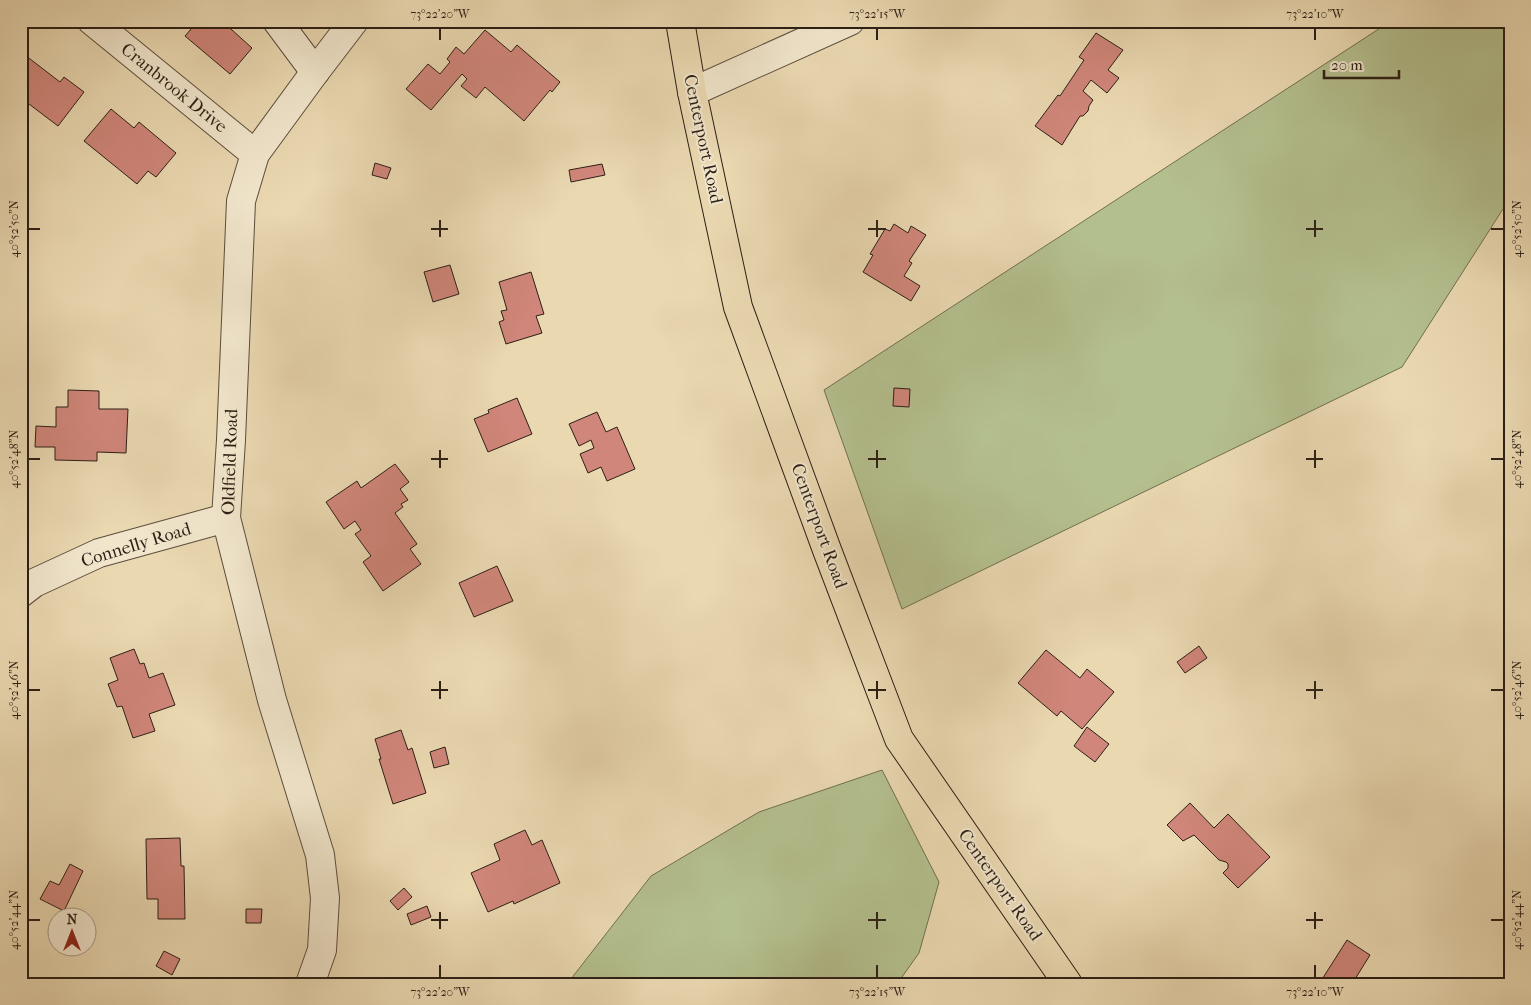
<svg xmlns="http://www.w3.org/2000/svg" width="1531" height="1005" viewBox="0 0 1531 1005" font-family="'IM FELL French Canon',serif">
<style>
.green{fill:#b4bf8e;stroke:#706f52}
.building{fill:#d0867a;stroke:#2c1f15}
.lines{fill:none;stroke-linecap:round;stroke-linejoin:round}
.minor-casing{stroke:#5c4d3c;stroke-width:30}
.major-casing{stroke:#2c1f15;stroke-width:30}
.minor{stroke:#f1e6cc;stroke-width:28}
.major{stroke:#ead8b1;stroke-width:28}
.ticks{fill:none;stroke:#2c1f15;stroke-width:2}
.labels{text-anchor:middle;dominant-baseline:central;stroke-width:4;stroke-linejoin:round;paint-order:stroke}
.street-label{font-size:18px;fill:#2c1f15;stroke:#f1e6cc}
.neatline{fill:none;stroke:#2c1f15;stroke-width:2}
.ticks-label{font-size:12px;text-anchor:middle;fill:#2c1f15}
</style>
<rect width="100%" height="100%" fill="#ead8b1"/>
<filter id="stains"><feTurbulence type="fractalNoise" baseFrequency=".004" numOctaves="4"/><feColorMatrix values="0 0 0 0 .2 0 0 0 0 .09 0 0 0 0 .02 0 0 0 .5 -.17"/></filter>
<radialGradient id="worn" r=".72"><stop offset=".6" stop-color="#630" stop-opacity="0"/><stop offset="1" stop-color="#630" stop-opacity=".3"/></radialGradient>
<g class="green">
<polygon points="1391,21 1510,21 1510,209 1503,209 1402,367 902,609 824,390"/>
<polygon points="882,770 939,882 919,953 897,984 567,984 651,876 759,812"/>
</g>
<g class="building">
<polygon points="198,21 222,21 252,48 230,74 185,36"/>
<polygon points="485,30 511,52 517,45 560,82 552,92 550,90 524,121 485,87 476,98 461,86 467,79 462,74 431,110 406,89 428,64 440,74 450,62 447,59 456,47 464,54"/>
<polygon points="1096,33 1123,50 1108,70 1119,78 1107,93 1091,80 1083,91 1093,100 1089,106 1088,111 1083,116 1080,116 1062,145 1035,126 1058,95 1060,96 1084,60 1079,57"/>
<polygon points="21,52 60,82 64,77 84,92 58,126 25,101 21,105"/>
<polygon points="111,109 134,128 139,122 176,153 156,177 148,171 137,184 84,141"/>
<polygon points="375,163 391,168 387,179 372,175"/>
<polygon points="602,164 605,175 571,182 569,170"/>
<polygon points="894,224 908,233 911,226 926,235 909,261 912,263 904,276 920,286 911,301 863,272 873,255 870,254 885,229 890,231"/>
<polygon points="450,265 459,294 433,302 424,272"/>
<polygon points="531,272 544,314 536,316 542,333 506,344 499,322 504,320 501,311 507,310 499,282"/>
<polygon points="894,388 910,389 909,407 893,406"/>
<polygon points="68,390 99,391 99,409 128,409 126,453 97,452 97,461 55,460 55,447 35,447 36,426 56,427 56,407 68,407"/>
<polygon points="517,398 532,434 488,452 474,419 489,413 488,410"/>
<polygon points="597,412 606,432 617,427 635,469 607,481 601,467 588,473 580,454 594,448 591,440 579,446 569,424"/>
<polygon points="395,464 409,482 400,489 408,500 401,504 403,507 395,513 417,544 410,549 421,564 383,591 363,562 371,556 355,534 361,530 355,521 344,529 326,502 357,481 361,488"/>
<polygon points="497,566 513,601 474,617 459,583"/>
<polygon points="1199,646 1207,658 1185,673 1177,662"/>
<polygon points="134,649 140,664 144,663 149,678 163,673 175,705 149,714 155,731 133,738 122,706 117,707 108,684 118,680 110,658"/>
<polygon points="1046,650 1080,678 1087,669 1114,692 1082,729 1061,711 1057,716 1018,683"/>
<polygon points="1087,727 1109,744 1095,762 1074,746"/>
<polygon points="401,730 408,750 412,748 426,793 393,804 379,759 381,759 375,739"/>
<polygon points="445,747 449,764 434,768 430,752"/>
<polygon points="1190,803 1214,828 1228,814 1270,857 1238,888 1223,873 1228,868 1228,864 1226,862 1219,860 1194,835 1183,841 1167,825"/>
<polygon points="525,830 532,845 542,840 560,883 514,904 513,901 488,912 471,873 500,860 494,844"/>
<polygon points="180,838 181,866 184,866 185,919 158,919 158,899 147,899 146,839"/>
<polygon points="70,864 83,871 64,911 40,899 50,881 59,885"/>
<polygon points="404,888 412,897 398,910 390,901"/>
<polygon points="427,906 431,917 411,925 407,914"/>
<polygon points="246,909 262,909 261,923 246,923"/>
<polygon points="1347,940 1370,955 1352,984 1319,984"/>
<polygon points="164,951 180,959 172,975 156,966"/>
</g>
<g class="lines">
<g class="minor-casing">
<g id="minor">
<polyline points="92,21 255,154"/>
<polyline points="277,21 315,72"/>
<polyline points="692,92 850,21"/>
<polyline points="21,593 34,583 99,553 226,518"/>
<polyline points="310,984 322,950 325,898 320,855 272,700 226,518 231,440 241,201 255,154 315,72 354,21"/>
</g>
</g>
<g class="major-casing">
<polyline id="major" points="680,21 692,92 738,307 827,550 899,739 1068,984"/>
</g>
<use href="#minor" class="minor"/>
<use href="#major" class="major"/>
</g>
<path class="ticks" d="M440,28V40M877,28V40M1315,28V40M440,220V237M877,220V237M1315,220V237M28,229H40M431,229H448M868,229H886M1306,229H1323M1491,229H1504M440,450V468M877,450V468M1315,450V468M28,459H40M431,459H448M868,459H886M1306,459H1323M1491,459H1504M440,681V699M877,681V699M1315,681V699M28,690H40M431,690H448M868,690H886M1306,690H1323M1491,690H1504M440,912V929M877,912V929M1315,912V929M28,920H40M431,920H448M868,920H886M1306,920H1323M1491,920H1504M440,965V978M877,965V978M1315,965V978"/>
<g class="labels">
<g class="street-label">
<text transform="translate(174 88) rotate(39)">Cranbrook Drive</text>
<text transform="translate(703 139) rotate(78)">Centerport Road</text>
<text transform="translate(230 462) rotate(-88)">Oldfield Road</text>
<text transform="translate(819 526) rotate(70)">Centerport Road</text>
<text transform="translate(136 545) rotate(-17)">Connelly Road</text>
<text transform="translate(1000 885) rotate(55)">Centerport Road</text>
</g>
</g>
<rect width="1531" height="1005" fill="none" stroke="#ead8b1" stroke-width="55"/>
<g transform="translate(72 932)"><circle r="24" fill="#f1e6cc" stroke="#a29683"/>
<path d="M0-4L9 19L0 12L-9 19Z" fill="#8f2418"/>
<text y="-8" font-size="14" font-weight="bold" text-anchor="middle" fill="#2c1f15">N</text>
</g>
<path d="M1324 70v8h75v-8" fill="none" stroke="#2c1f15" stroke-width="2.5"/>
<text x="1331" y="70" font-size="15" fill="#2c1f15" stroke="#f1e6cc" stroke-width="4" paint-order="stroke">20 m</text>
<rect x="28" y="28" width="1476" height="950" class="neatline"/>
<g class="ticks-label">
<text x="440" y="18">73°22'20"W</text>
<text x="877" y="18">73°22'15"W</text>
<text x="1315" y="18">73°22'10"W</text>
<text transform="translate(14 229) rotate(-90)" y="4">40°52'50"N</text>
<text transform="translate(1517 229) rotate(-90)" y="4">40°52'50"N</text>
<text transform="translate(14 459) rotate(-90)" y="4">40°52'48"N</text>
<text transform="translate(1517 459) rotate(-90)" y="4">40°52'48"N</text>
<text transform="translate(14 690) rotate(-90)" y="4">40°52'46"N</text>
<text transform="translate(1517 690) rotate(-90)" y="4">40°52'46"N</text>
<text transform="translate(14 920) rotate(-90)" y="4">40°52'44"N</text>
<text transform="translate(1517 920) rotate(-90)" y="4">40°52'44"N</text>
<text x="440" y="996">73°22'20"W</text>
<text x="877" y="996">73°22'15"W</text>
<text x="1315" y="996">73°22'10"W</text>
</g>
<rect width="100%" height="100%" filter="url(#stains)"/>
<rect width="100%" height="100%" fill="url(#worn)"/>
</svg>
